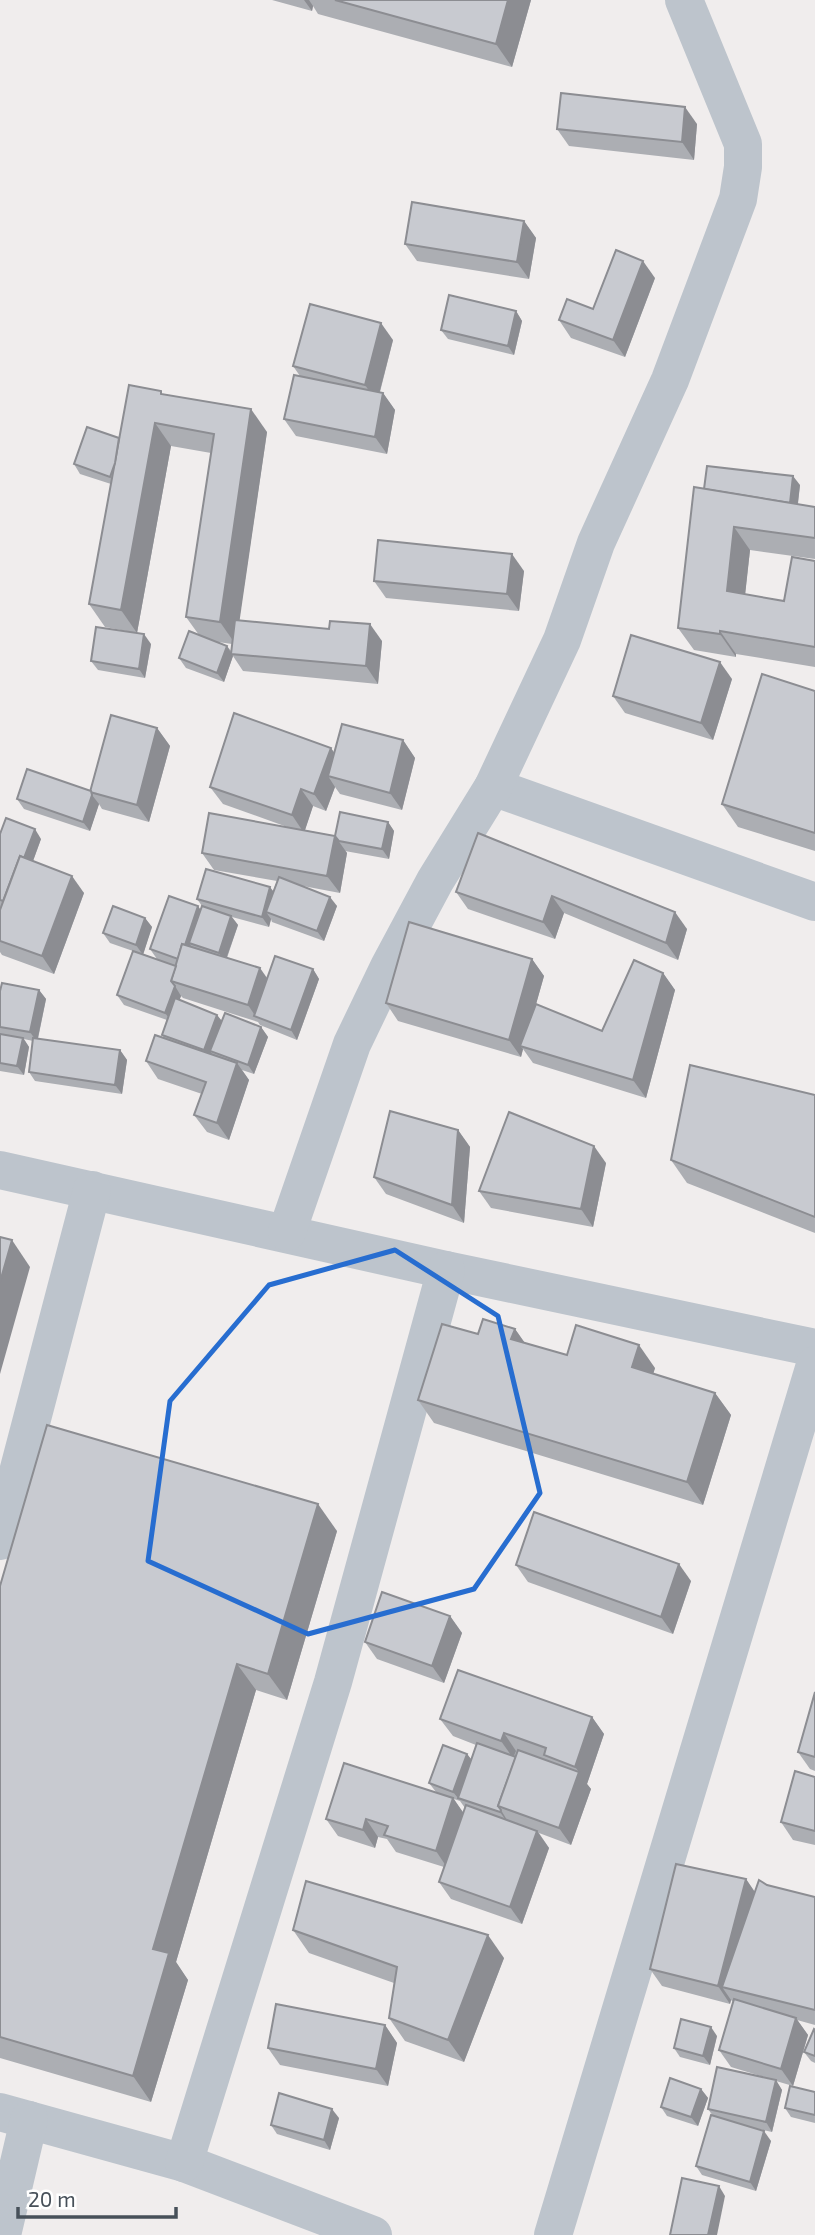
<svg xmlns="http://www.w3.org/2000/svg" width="815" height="2235" viewBox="0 0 815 2235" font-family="'Exo 2',sans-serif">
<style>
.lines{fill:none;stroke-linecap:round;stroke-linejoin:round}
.minor{stroke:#bdc4cc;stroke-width:38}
.wall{fill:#acaeb3;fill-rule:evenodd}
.shaded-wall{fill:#8c8d92}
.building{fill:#c8cad0;stroke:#8c8d92;stroke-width:2}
.marked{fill:none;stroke:#276dd0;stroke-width:5;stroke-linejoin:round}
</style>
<rect width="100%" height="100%" fill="#f0eded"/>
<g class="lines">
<g class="minor">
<polyline points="493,787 815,902"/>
<polyline points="0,1170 446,1270 815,1348"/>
<polyline points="287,1232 352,1044 389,967 435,881 493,787 562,640 596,543 670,380 738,199 743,167 743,144 684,0"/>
<polyline points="0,1541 92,1190"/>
<polyline points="0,2112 184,2163 373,2235"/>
<polyline points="184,2163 333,1682 446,1270"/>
<polyline points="2,2235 29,2120"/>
<polyline points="553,2235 815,1365"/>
</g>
</g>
<g class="wall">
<polygon points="272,0 531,0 512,67 318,14 313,6 312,11"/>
<polygon points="697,124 694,160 569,146 557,129"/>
<polygon points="524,221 536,238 529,279 417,261 405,244"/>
<polygon points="655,278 625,357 571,338 559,320 593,309"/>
<polygon points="516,311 522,321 514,355 448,339 441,330"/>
<polygon points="393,340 380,392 383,393 395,410 387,454 296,436 284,419 300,376 293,366"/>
<path d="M164,394L267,432L239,620L382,641L378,684L243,671L233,656L224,682L186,668L179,658L199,635L186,617L211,453L171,446L137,633L105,627L89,604L111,484L80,474L74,464L119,438ZM218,642L232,644V652L227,646Z"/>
<polygon points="800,485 798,504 815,507 815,559 750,550 745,594 784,601 815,561 815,667 736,654 736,657 694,650 678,628 704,489"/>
<polygon points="524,571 519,611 386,598 374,581"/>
<polygon points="151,644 145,678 98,670 91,661"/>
<polygon points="732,679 713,740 625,713 613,696"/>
<polygon points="815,691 815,851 738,827 722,804"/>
<polygon points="157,728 170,746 149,822 102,809 99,804 90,831 24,809 17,799 91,791"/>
<polygon points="403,740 415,758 402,810 340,794 335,787 326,811 313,806 305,830 335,836 388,822 394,831 389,859 345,851 347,853 340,893 303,886 337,906 324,941 272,922 271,919 269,927 232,917 238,925 227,958 267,978 313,969 319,979 297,1040 260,1025 258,1022 183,998 181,996 179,1000 217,1015 222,1021 261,1027 268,1037 254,1074 242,1070 249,1080 229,1140 207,1132 194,1115 202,1094 158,1079 146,1061 164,1038 162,1035 167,1020 124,1005 117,995 133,951 110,943 103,933 145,918 152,927 143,954 157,959 150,949 201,910 202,906 197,899 273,891 277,881 214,870 202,853 290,828 223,804 210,787 334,753"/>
<polygon points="478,833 687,929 678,960 564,913 555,939 468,909 456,892"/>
<polygon points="0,834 41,839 33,861 84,893 54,974 2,955 0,952"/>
<polygon points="532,959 544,976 536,1004 602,1031 663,973 675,990 646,1098 533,1063 523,1049 521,1057 398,1021 386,1003"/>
<polygon points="39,990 46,999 38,1039 120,1050 127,1060 122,1094 35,1081 29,1072 33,1041 24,1039 29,1047 24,1075 0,1071 0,991"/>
<polygon points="815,1095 815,1233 687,1183 671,1160"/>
<polygon points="458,1130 470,1147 464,1223 386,1194 374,1177"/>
<polygon points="606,1163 593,1227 491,1208 479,1191"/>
<polygon points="515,1329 525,1343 567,1355 655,1368 653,1374 715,1393 731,1415 703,1505 434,1423 418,1400"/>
<polygon points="337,1531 287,1700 256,1690 176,1962 188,1980 151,2102 0,2058 0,1586"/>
<polygon points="516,1565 691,1581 673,1634 528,1582"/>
<polygon points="450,1616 462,1633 444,1683 377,1659 365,1642"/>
<polygon points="815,1692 815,1771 810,1769 798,1752"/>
<path d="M592,1717L604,1734L587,1784L591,1789L571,1845L539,1833L549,1848L522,1924L451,1899L439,1882L444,1867L396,1852L387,1839L378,1837L375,1848L338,1836L326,1819L436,1792L429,1783L467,1754L471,1759L476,1745L453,1736L440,1719ZM454,1799L460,1801L465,1808L463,1813Z"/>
<polygon points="815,1777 815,1845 793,1840 781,1822"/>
<polygon points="746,1879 755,1892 767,1885 815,1897 815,2025 797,2020 808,2035 793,2086 776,2081 782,2090 772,2132 742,2125 771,2141 756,2191 702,2175 696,2166 713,2116 708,2109 767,2078 731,2067 719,2050 733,2002 731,2000 730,2004 662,1986 650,1969"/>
<polygon points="293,1930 504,1958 464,2062 405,2041 389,2018 394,1983 309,1953"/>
<polygon points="385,2025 397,2043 388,2086 280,2065 268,2048"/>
<polygon points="815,2030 815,2063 811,2061 804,2052"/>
<polygon points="717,2036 710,2065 680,2057 674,2048"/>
<polygon points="701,2089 708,2098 698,2126 667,2116 661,2107"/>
<polygon points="815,2092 815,2123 791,2117 785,2108"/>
<polygon points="339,2118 330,2150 277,2134 271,2125"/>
</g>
<g class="shaded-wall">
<polygon points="304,0 309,0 313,6 312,11"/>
<polygon points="508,0 531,0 512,67 496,44"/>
<polygon points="685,107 697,124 694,160 682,142"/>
<polygon points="524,221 536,238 529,279 517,262"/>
<polygon points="643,261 655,278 625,357 613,340"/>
<polygon points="516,311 522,321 514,355 508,346"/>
<polygon points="381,323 393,340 377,402 365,385"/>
<polygon points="383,393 395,410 387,454 375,437"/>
<polygon points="251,409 267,432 236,645 220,622"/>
<polygon points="155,423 171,446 137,633 121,610"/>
<polygon points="793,476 800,485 796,518 789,509"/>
<polygon points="734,527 750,550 743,614 727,591"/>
<polygon points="512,554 524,571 519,611 507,594"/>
<polygon points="370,624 382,641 378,684 366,666"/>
<polygon points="720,631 736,654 736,657 720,634"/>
<polygon points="144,634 151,644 145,678 139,669"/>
<polygon points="227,646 233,656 224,682 217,673"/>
<polygon points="720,662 732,679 713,740 701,723"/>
<polygon points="157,728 170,746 149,822 137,805"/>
<polygon points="403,740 415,758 402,810 390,793"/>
<polygon points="331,748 343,765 328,776 335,787 326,811 314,794"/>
<polygon points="301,789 313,806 304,833 292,815"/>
<polygon points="92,795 99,804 90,831 83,822"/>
<polygon points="388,822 394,831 389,859 382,849"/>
<polygon points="35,829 41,839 14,913 8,903"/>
<polygon points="335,836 347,853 340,893 327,876"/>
<polygon points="72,876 84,893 54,974 42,956"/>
<polygon points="270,887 277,896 266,912 271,919 269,927 262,917"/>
<polygon points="552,896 564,913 555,939 543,922"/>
<polygon points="330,897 337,906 324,941 317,931"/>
<polygon points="198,906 205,916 189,943 193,949 180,960"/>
<polygon points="675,912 687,929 678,960 666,943"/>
<polygon points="231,916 238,925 225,962 219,953"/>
<polygon points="145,918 152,927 143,955 136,945"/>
<polygon points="532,959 544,976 524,1047 520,1046 523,1049 521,1057 509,1040"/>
<polygon points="260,968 272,985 256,1017 248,1005"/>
<polygon points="313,969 319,979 297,1040 291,1030"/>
<polygon points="663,973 675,990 646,1098 633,1080"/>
<polygon points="175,986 181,996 172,1022 165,1013"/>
<polygon points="39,990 46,999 37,1042 30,1032"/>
<polygon points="217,1015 224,1024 210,1051 213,1055 211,1060 204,1050"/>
<polygon points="261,1027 268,1037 254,1074 248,1065"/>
<polygon points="23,1038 29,1047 24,1075 17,1066"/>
<polygon points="120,1050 127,1060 122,1094 115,1085"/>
<polygon points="237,1063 249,1080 229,1140 217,1123"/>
<polygon points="458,1130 470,1147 464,1223 452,1205"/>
<polygon points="594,1146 606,1163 593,1227 581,1209"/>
<polygon points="12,1240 30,1267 0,1374 0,1282"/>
<polygon points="515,1329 531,1352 511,1339"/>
<polygon points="639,1345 655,1368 648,1390 632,1367"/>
<polygon points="715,1393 731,1415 703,1505 687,1482"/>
<polygon points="318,1504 337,1531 287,1700 268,1674"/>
<polygon points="679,1564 691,1581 673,1634 661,1617"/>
<polygon points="450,1616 462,1633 444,1683 432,1666"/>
<polygon points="237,1664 256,1690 176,1962 188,1980 151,2102 133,2076 153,1949"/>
<polygon points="592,1717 604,1734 587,1784 591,1789 571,1845 559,1828 579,1772 575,1767"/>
<polygon points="504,1733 516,1751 513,1758 501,1741"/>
<polygon points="467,1754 474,1763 458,1798 453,1792"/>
<polygon points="453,1798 465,1815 448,1869 436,1851"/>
<polygon points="501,1810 507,1820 507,1822 500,1812"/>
<polygon points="366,1819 378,1837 375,1848 363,1830"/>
<polygon points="537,1831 549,1848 522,1924 510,1907"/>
<polygon points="746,1879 758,1897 722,1987 731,2000 730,2004 718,1986"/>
<polygon points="488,1935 504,1958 464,2062 448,2040"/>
<polygon points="796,2018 808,2035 793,2086 781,2069"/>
<polygon points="385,2025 397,2043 388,2086 376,2069"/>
<polygon points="711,2027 717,2036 710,2065 703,2056"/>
<polygon points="776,2080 782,2090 772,2132 766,2122"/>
<polygon points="701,2089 708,2098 698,2126 691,2117"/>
<polygon points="332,2109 339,2118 330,2150 324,2140"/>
<polygon points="764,2131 771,2141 756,2191 750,2182"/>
<polygon points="719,2186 725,2196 717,2235 708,2235"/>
</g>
<g class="building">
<polygon points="335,0 508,0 496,44"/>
<polygon points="561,93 685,107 682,142 557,129"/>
<polygon points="412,202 524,221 517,262 405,244"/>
<polygon points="616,250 643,261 613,340 559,320 567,299 593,309"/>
<polygon points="449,295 516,311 508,346 441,330"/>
<polygon points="310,304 381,323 365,385 293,366"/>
<polygon points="294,375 383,393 375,437 284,419"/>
<polygon points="129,385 161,391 161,394 251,409 220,622 186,617 214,434 155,423 121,610 89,604"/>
<polygon points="87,427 119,438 115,463 110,477 74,464"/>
<polygon points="707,466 793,476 790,503 704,489"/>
<polygon points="694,487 815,507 815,538 734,527 727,591 784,601 792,557 815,561 815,647 720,631 720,634 678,628"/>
<polygon points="378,540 512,554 507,594 374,581"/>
<polygon points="235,620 329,629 330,621 370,624 366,666 231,654"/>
<polygon points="96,627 144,634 139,669 91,661"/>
<polygon points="189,631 227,646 217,673 179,658"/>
<polygon points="631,635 720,662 701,723 613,696"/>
<polygon points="762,674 815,691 815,833 722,804"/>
<polygon points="234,713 331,748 314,794 301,789 292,815 210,787"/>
<polygon points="111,715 157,728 137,805 90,792"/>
<polygon points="342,724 403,740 390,793 328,776"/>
<polygon points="27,769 91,791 92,795 83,822 17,799"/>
<polygon points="340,812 388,822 382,849 339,841 335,836"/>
<polygon points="209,813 335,836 327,876 202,853"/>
<polygon points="6,818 35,829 24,858 20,856 3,901 0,900 0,834"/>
<polygon points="478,833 675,912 666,943 552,896 543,922 456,892"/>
<polygon points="20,856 72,876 42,956 0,941 0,910"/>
<polygon points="206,869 270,887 262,917 197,899"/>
<polygon points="279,877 330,897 317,931 266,912"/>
<polygon points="169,896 198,906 185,945 182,944 178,959 150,949"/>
<polygon points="113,906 145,918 136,945 103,933"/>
<polygon points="202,906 231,916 219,953 189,943"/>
<polygon points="409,922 532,959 509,1040 386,1003"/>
<polygon points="182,944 260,968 248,1005 171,981"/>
<polygon points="133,951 176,966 171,981 175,986 165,1013 117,995"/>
<polygon points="275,956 313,969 291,1030 254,1016"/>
<polygon points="634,960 663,973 633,1080 520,1046 536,1004 602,1031"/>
<polygon points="2,983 39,990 30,1032 0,1027 0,991"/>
<polygon points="175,998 217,1015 204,1050 162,1035"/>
<polygon points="225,1013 261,1027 248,1065 210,1051"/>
<polygon points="0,1034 23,1038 17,1066 0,1063"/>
<polygon points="155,1035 237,1063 217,1123 194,1115 206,1082 146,1061"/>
<polygon points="33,1038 120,1050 115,1085 29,1072"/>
<polygon points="690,1065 815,1095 815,1217 671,1160"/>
<polygon points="390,1111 458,1130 452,1205 374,1177"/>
<polygon points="509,1112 594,1146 581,1209 479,1191"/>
<polygon points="0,1237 12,1240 0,1282"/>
<polygon points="483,1319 515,1329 511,1339 567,1355 576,1325 639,1345 632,1367 715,1393 687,1482 418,1400 442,1324 478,1334"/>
<polygon points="47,1425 318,1504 268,1674 237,1664 153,1949 169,1953 133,2076 0,2037 0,1586"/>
<polygon points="534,1512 679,1564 661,1617 516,1565"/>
<polygon points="382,1592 450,1616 432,1666 365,1642"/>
<polygon points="458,1670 592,1717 575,1767 544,1755 546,1748 504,1733 501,1741 440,1719"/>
<polygon points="815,1692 815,1757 798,1752"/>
<polygon points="477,1743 516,1757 498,1806 501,1810 500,1812 458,1798"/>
<polygon points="443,1745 467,1754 453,1792 429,1783"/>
<polygon points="518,1750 579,1772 559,1828 498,1806"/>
<polygon points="344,1763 453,1798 436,1851 384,1835 388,1826 366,1819 363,1830 326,1819"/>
<polygon points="795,1771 815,1777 815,1831 781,1822"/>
<polygon points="466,1805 537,1831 510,1907 439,1882"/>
<polygon points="676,1864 746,1879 718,1986 650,1969"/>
<polygon points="759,1880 767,1885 815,1897 815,2010 722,1987"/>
<polygon points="306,1881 488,1935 448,2040 389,2018 397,1967 293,1930"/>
<polygon points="734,1999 796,2018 781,2069 719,2050"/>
<polygon points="276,2004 385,2025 376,2069 268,2048"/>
<polygon points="681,2019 711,2027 703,2056 674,2048"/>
<polygon points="814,2029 815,2030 815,2056 804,2052"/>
<polygon points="717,2067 776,2080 766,2122 708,2109"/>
<polygon points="670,2078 701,2089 691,2117 661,2107"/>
<polygon points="790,2086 815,2092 815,2115 785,2108"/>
<polygon points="279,2093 332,2109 324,2140 271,2125"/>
<polygon points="711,2115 764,2131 750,2182 696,2166"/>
<polygon points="682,2178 719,2186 708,2235 670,2235"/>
</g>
<path class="marked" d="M395,1250L498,1316L540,1493L474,1589L308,1634L148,1561L170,1401L269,1285Z"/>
<path d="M18 2207v10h158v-10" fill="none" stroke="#475059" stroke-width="3.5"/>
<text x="28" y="2207" font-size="21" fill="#475059" stroke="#ffffff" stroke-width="5" paint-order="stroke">20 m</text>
</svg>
